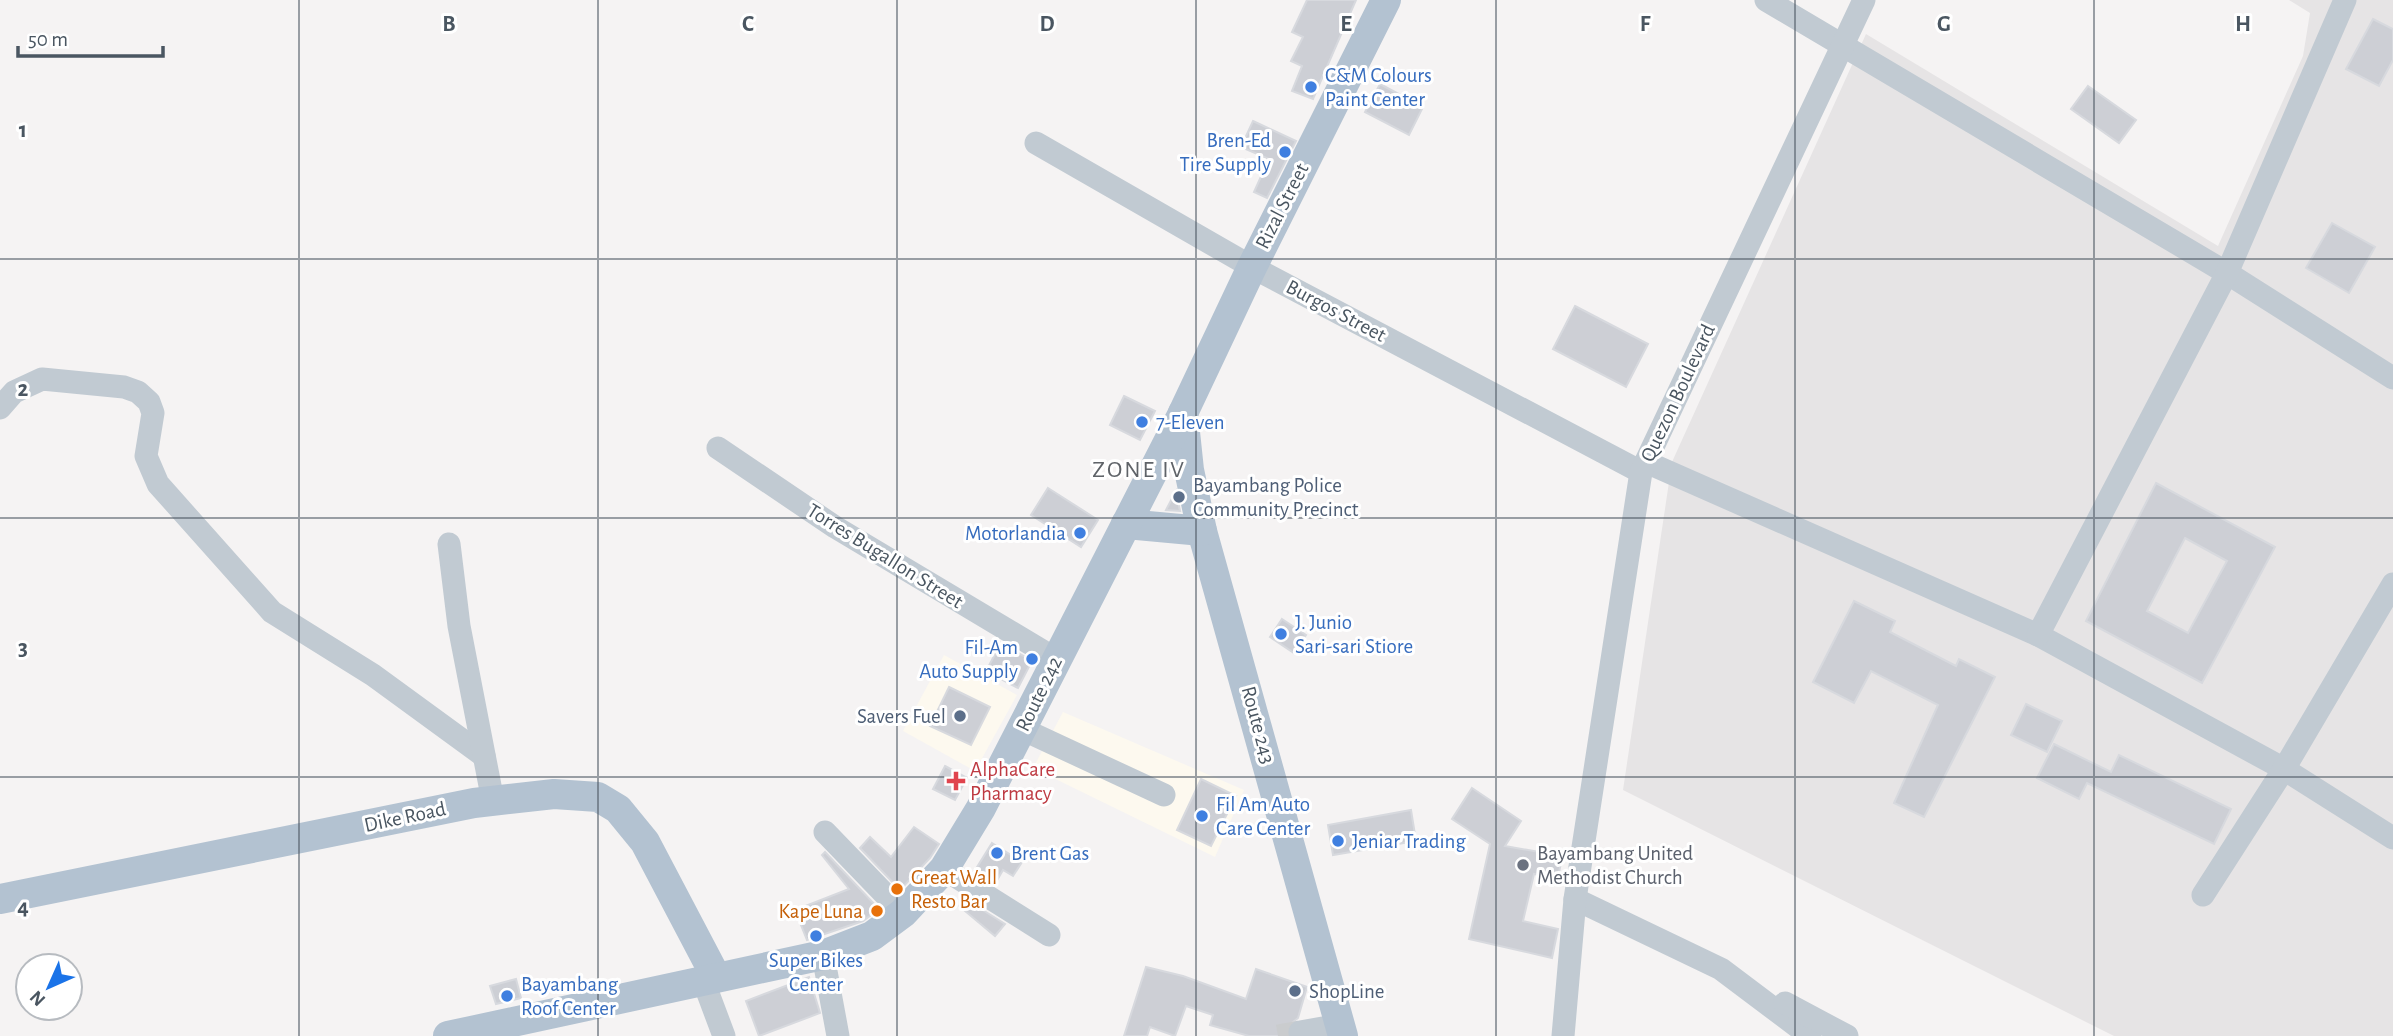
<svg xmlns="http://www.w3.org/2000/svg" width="2393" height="1036" viewBox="0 0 2393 1036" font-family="'Alegreya Sans',sans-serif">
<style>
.commercial{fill:#fdf9ef}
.education{fill:#e6e4e5}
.building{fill:#cdcfd5;stroke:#d7d9de;stroke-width:2;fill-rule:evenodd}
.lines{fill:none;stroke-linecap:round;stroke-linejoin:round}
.minor-tunnel{stroke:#caccce;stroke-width:23;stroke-dasharray:23 11;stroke-linecap:butt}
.minor{stroke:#c1cad2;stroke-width:23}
.major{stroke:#b3c2d1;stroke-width:30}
.grid{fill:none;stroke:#4a5661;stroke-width:2;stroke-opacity:0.55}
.shop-dot{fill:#3f7fe0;stroke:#fff;stroke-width:2.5}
.service-dot{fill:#5c6f8a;stroke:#fff;stroke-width:2.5}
.health-dot{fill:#e0444e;stroke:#fff;stroke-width:2.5}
.worship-dot{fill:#6b7280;stroke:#fff;stroke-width:2.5}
.food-dot{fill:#e8710a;stroke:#fff;stroke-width:2.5}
.labels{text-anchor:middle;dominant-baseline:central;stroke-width:6;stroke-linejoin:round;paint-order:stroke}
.shop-label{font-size:21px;fill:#366cbe;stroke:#fff;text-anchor:start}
.street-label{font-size:21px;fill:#4a5661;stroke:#fff}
.service-label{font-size:21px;fill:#4e5e75;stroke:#fff;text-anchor:start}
.health-label{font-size:21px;fill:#be3a42;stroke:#fff;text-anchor:start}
.worship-label{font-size:21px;fill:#5b616d;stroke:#fff;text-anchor:start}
.food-label{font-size:21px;fill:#c56008;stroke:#fff;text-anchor:start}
.quarter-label{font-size:24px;letter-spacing:2px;fill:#5f6368;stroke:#fff}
.grid-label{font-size:23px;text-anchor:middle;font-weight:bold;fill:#4a5661;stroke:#fff;stroke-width:6;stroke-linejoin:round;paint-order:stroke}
</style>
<rect width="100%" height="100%" fill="#f5f3f3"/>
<g class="commercial">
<polygon points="944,655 1017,695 975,771 903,731"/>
<polygon points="1063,712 1244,790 1215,857 1033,768"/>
</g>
<polygon class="education" points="2289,0 2393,0 2393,1036 2114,1036 1623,790 1672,462 1866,34 2218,246 2303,56 2310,13"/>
<g class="building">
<polygon points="1307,0 1356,0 1313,99 1292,91 1302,66 1291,61 1303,37 1292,32"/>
<polygon points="2373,19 2393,29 2393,60 2379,86 2346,69"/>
<polygon points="1380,84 1423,107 1409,135 1365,112"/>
<polygon points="2088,86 2136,120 2119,143 2071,109"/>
<polygon points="1253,121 1296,141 1267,198 1254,192 1269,159 1241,147"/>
<polygon points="2332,223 2375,247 2349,293 2306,268"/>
<polygon points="1575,306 1648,344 1626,387 1553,349"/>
<polygon points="1124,396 1155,411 1140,440 1110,425"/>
<path d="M2156,483L2275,547L2202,683L2086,621ZM2185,538L2227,561L2188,633L2147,611Z"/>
<polygon points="1048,488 1098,520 1081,547 1031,515"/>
<polygon points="1176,491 1180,511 1166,510"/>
<polygon points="1854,601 1895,621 1890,632 1956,666 1959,659 1995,677 1924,817 1894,803 1938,705 1871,671 1854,703 1813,682"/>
<polygon points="1282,619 1306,635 1294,653 1270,637"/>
<polygon points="1001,643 1032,661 1018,688 986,671"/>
<polygon points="949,687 990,707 971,745 930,726"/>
<polygon points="2026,704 2062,721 2047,752 2011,735"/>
<polygon points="2054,744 2111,772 2119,755 2231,809 2214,844 2087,783 2079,799 2037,778"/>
<polygon points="945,766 967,778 955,800 933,789"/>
<polygon points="1201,779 1236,796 1211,846 1177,830"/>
<polygon points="1472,788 1521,821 1505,846 1562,856 1558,879 1534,874 1523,921 1558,929 1552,958 1469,939 1490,844 1452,819"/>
<polygon points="1411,810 1416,841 1333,855 1328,825"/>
<polygon points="914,827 939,844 930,858 900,890 860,848 870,837 891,857"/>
<polygon points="992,843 1022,862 1013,876 1003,870 995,884 974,872"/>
<polygon points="825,852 879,909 863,921 807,940 795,910 849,889 822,855"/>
<polygon points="965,899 1005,924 995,936 959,906"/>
<polygon points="1146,967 1183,976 1246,999 1256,969 1307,987 1298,1018 1287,1027 1287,1036 1249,1036 1210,1025 1213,1015 1186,1006 1175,1036 1150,1027 1147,1036 1124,1036"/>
<polygon points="809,977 820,1013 759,1036 746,1001"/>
<polygon points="516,979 521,998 496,1004 490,986"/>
</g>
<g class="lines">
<polyline class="minor-tunnel" points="1278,1036 1300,1032"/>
<g class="minor">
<polyline points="1766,0 2227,273 2393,378"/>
<polyline points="1036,143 1252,267 1641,472"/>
<polyline points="0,408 14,392 42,379 124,387 138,392 149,402 153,413 146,456 158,484 272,612 373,675 484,756"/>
<polyline points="718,448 835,527 1056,659"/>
<polyline points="1646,462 2038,635 2284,769 2393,838"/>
<polyline points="449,544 459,626 493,801"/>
<polyline points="2038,635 2227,273 2345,0"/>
<polyline points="1022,729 1164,795"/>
<polyline points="825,832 903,913"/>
<polyline points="944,869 1049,935"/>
<polyline points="2203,895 2284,769 2393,584"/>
<polyline points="1575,899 1721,969 1810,1036"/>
<polyline points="823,955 838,1036"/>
<polyline points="703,980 724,1036"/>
<polyline points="1785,1003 1847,1036"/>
<polyline points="1300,1032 1340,1025"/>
<polyline points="1563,1036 1575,899 1641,472 1864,0"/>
</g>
<g class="major">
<polyline points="1183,413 1189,470 1202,531 1343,1036"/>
<polyline points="1126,524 1202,531"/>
<polyline points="0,899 474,803 554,794 598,797 618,809 645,842 716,977"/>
<polyline points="448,1036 823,955 872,936 903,913 944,869 981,808 1183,413 1252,267 1386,0"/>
</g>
</g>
<path class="grid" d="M299,0V1036M598,0V1036M897,0V1036M1196,0V1036M1496,0V1036M1795,0V1036M2094,0V1036M0,259H2393M0,518H2393M0,777H2393"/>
<g class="shop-dot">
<circle cx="1311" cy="87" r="7"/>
<circle cx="1285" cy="152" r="7"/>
<circle cx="1142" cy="422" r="7"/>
<circle cx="1080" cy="533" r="7"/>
<circle cx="1281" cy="634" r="7"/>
<circle cx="1032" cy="659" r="7"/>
<circle cx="1202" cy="816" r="7"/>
<circle cx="1338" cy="841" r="7"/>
<circle cx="997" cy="853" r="7"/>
<circle cx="816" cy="936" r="7"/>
<circle cx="507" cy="996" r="7"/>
</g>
<g class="service-dot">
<circle cx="1179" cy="497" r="7"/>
<circle cx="960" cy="716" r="7"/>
<circle cx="1295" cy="991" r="7"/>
</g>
<path class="health-dot" d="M952.5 770.5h7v7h7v7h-7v7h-7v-7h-7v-7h7z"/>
<circle class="worship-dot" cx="1523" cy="865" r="7"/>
<g class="food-dot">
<circle cx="897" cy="889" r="7"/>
<circle cx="877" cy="911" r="7"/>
</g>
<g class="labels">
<g class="shop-label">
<text x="1325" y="75">C&amp;M Colours<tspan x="1325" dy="24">Paint Center</tspan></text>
<text x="1271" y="140" text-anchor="end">Bren-Ed<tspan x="1271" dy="24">Tire Supply</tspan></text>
<text x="1156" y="422">7-Eleven</text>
<text x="1066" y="533" text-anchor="end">Motorlandia</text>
<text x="1295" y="622">J. Junio<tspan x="1295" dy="24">Sari-sari Stiore</tspan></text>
<text x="1018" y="647" text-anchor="end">Fil-Am<tspan x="1018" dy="24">Auto Supply</tspan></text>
<text x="1216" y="804">Fil Am Auto<tspan x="1216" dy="24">Care Center</tspan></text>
<text x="1352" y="841">Jeniar Trading</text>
<text x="1011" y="853">Brent Gas</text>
<text x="816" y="960" text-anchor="middle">Super Bikes<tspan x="816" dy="24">Center</tspan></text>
<text x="521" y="984">Bayambang<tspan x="521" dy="24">Roof Center</tspan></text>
</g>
<g class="street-label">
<text transform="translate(1282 206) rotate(-63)">Rizal Street</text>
<text transform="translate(1336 311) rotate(28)">Burgos Street</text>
<text transform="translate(1678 393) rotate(-65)">Quezon Boulevard</text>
<text transform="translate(885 556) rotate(32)">Torres Bugallon Street</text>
<text transform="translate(1039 694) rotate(-64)">Route 242</text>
<text transform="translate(1258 725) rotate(75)">Route 243</text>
<text transform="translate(405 817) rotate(-12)">Dike Road</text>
</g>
<g class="service-label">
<text x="1193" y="485">Bayambang Police<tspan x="1193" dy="24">Community Precinct</tspan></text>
<text x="946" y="716" text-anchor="end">Savers Fuel</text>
<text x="1309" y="991">ShopLine</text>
</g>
<g class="health-label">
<text x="970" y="769">AlphaCare<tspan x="970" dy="24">Pharmacy</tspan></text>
</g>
<g class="worship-label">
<text x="1537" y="853">Bayambang United<tspan x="1537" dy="24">Methodist Church</tspan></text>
</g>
<g class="food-label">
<text x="911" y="877">Great Wall<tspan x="911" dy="24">Resto Bar</tspan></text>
<text x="863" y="911" text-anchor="end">Kape Luna</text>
</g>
<g class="quarter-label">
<text x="1139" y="470">ZONE IV</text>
</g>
</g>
<g class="grid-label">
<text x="449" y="31">B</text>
<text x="748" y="31">C</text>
<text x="1047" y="31">D</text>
<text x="1346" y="31">E</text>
<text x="1645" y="31">F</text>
<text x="1944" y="31">G</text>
<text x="2243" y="31">H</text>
<text x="23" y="137">1</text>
<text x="23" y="396">2</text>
<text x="23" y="655">3</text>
<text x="23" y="914">4</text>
</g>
<g transform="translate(49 987) rotate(225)"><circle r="33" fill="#ffffff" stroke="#b7bbc0" stroke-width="2"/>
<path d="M0-5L12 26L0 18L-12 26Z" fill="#1a73e8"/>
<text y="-10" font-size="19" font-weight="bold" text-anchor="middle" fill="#4a5661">N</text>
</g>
<path d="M18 46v10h145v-10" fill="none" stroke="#4a5661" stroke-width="3.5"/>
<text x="28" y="46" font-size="21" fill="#4a5661" stroke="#ffffff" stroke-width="5" paint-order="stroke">50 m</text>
</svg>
